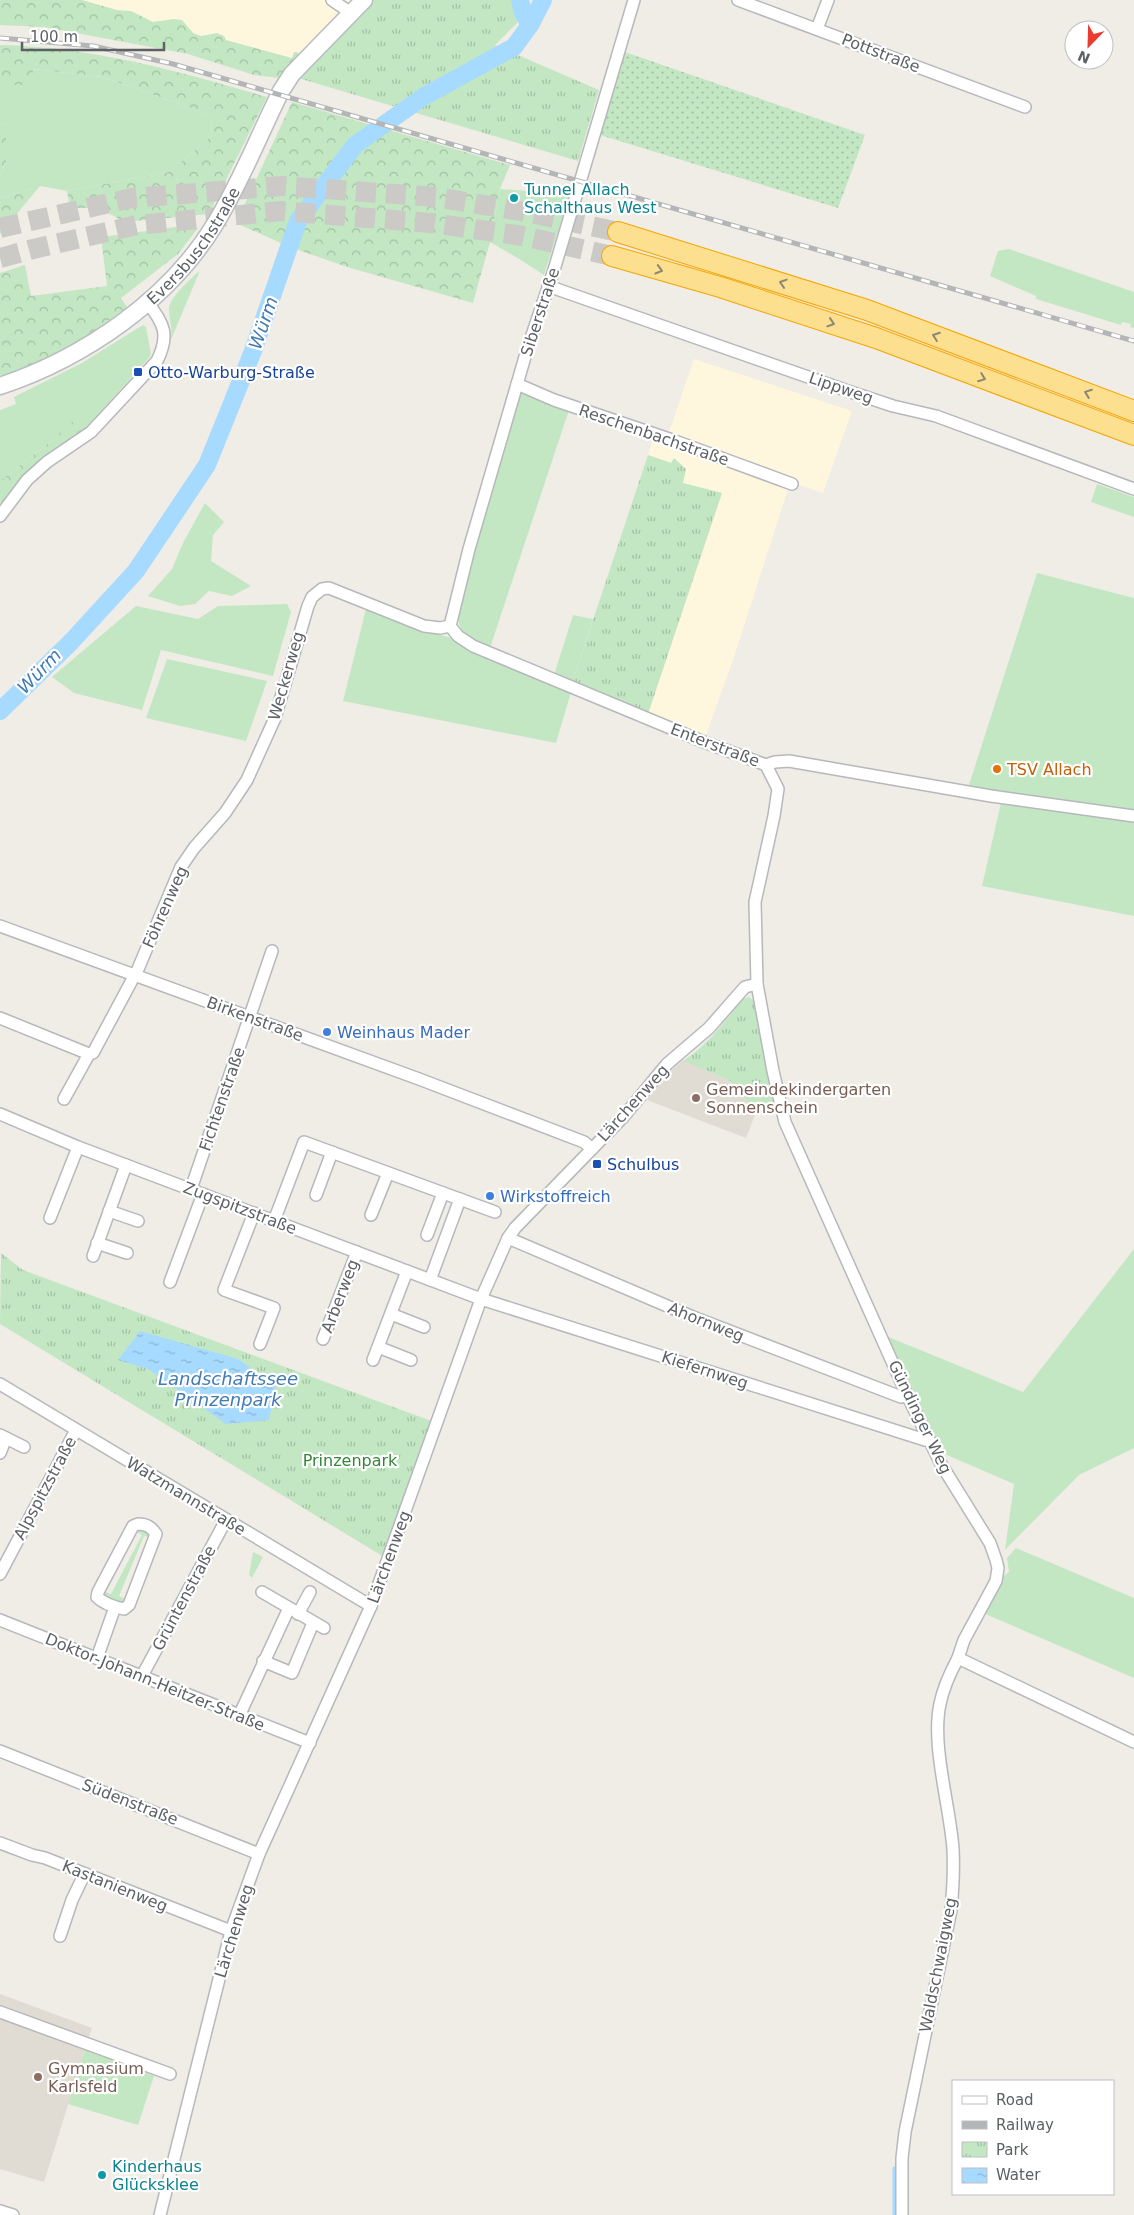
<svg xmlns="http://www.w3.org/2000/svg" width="1134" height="2215" viewBox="0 0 1134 2215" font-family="'DejaVu Sans',sans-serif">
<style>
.commercial{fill:#fef6dd}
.education{fill:#e0dcd4}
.grass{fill:#c3e7c3}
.forest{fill:url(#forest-crowns)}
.park{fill:url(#park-tufts)}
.garden{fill:url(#garden-dots)}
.water{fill:url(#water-ripples)}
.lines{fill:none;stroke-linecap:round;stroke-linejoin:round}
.stream{stroke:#a7daff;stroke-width:3}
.river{stroke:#a7daff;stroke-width:18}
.motorway-tunnel{stroke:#cbcac6;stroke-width:20;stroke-dasharray:20 10;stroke-linecap:butt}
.minor-casing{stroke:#b6b8bc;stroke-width:14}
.secondary-casing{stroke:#b9bcc2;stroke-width:19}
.motorway-casing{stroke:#f6a500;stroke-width:22}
.minor{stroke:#fff;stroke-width:11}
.secondary{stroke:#fff;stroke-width:16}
.motorway{stroke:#fddf90;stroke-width:20}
.rail-casing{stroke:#b4b5b6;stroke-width:5}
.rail{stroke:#fff;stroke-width:3;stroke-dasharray:9;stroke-linecap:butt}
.oneway{stroke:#8d8773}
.culture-dot{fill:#0f9aa8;stroke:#fff;stroke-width:2}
.transit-dot{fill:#1a4fb4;stroke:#fff;stroke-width:2}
.food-dot{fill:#e8710a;stroke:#fff;stroke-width:2}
.shop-dot{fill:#3f7fe0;stroke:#fff;stroke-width:2}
.education-dot{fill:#8d6e63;stroke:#fff;stroke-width:2}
.labels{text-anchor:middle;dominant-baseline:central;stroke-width:4.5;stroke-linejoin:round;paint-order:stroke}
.street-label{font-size:16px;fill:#5d6166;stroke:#fff}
.culture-label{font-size:16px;fill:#0d838f;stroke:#fff;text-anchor:start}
.transit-label{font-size:16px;fill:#164399;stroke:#fff;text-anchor:start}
.food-label{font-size:16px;fill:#c56008;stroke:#fff;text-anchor:start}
.shop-label{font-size:16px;fill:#366cbe;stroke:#fff;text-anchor:start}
.education-label{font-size:16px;fill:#785e54;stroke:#fff;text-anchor:start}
.park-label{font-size:16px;fill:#358638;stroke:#fff}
.water-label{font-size:18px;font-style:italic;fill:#427ab2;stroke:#fff}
</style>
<defs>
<pattern id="forest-crowns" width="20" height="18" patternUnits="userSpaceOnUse" patternTransform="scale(1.25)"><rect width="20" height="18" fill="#c3e7c3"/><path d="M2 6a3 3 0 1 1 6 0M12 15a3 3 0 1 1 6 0" fill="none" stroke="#a2bfa2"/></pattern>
<pattern id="park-tufts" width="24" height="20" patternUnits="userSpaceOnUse" patternTransform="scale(1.25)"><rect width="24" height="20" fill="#c3e7c3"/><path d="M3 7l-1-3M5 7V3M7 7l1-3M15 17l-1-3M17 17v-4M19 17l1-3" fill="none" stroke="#a2bfa2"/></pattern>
<pattern id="garden-dots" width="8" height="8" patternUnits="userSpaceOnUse" patternTransform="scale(1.25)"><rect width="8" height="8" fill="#c3e7c3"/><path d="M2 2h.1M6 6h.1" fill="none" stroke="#a2bfa2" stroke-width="1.8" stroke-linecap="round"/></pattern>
<pattern id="water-ripples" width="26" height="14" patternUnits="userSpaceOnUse" patternTransform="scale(1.25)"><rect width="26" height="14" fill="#a7daff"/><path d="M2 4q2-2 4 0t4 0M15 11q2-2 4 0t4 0" fill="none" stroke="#8bb4d2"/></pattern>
</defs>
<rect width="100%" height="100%" fill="#f0ede6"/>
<g class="commercial">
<polygon points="50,0 371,0 298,78"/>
<polygon points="694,359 852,411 823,493 791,482 789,486 733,660 705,738 648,714 722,493 683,483 673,459 671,463 648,455 653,438 668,435"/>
</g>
<g class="education">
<polygon points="683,1060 729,1080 756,1112 746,1138 647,1100 665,1076"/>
<polygon points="0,1994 92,2028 44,2182 0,2169"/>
</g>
<g class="grass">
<polygon points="32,69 103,77 211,115 212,136 169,172 67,191 40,186 0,198 0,176 6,162 6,124 0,123 0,85 32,85"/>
<polygon points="500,189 570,194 544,275 516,257 490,242"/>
<polygon points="1009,249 1134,292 1134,328 1130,327 1131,324 1122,322 1121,325 1036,299 1036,296 990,276 998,251"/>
<path d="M199,271V273L170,342C173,330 170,323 169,311C167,299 191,279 199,271Z"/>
<polygon points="143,325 146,327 151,354 149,358 81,433 59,435 0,481 0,410 16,404 14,397 82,363"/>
<path d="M525,392L569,410L490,648C470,640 457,636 458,611L518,395Z"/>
<polygon points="1097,484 1134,497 1134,517 1091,502"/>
<polygon points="205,503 224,522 213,535 211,561 251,586 232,596 209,591 195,604 180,606 148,596 172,569 183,543"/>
<polygon points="1037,573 1134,598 1134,916 982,886 1003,794 968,788"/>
<polygon points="287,604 291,612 273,676 161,650 142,710 74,693 52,677 136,606 198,619 218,606"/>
<polygon points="366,609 400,623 451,638 469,650 571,692 556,743 343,701"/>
<polygon points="573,615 593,619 572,683 554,675"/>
<polygon points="167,659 267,681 246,741 146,718"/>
<polygon points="1134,1249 1134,1448 1079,1475 1005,1550 1014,1484 940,1452 913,1399 886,1336 1023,1392"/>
<polygon points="140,1528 150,1534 151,1538 144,1536 119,1596 127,1600 122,1604 117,1604 103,1595 103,1591 111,1594 142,1535 135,1531"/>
<polygon points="1016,1548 1134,1598 1134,1678 983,1613 1002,1577 1009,1572 1007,1558"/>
<polygon points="85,2050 154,2076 138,2125 68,2104"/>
</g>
<g class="forest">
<polygon points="0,0 82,0 117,10 131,11 153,22 174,19 182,20 193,33 201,36 217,33 224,36 226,40 292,58 294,52 297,52 300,56 285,74 279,78 254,75 188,54 44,27 0,25"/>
<path d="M0,45C92,47 179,71 267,97L209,214L125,222L99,208H70L67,191L169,172L212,136L211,115L103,77L33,69V85H0Z"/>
<polygon points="292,102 510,165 500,189 490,242 473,303 347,267 290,247 236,223"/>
<polygon points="0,123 6,124 6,162 0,176"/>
<polygon points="40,186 0,234 0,198"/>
<polygon points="190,225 198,228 178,254 121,298 127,307 79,342 23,369 0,376 0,273 25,265 31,296 107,286 101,237"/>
<polygon points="72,422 81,428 81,433 38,462 0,504 0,481 59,435 61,425"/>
</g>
<g class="park">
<polygon points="371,0 524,0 517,23 495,45 599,90 578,161 298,78"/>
<polygon points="648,455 671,463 674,458 686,469 683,483 722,493 648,714 572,683"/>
<path d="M749,997L756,1002L776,1112H756L729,1080L683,1061C709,1044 724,1022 743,999Z"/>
<polygon points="1,1253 23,1270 434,1422 384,1557 0,1324"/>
<polygon points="253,1552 263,1557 252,1578 249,1575"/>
</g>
<polygon class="garden" points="622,51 865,135 838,208 600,135"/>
<polygon class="water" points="140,1331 238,1359 276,1386 269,1420 226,1424 148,1369 118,1360"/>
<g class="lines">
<polyline class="stream" points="894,2215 894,2168"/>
<g class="river">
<polyline points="520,0 523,13 530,25"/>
<polyline points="0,711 71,642 136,571 207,465 253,351 298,221 355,145 423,97 514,47 530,25 543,0"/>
</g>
<g class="motorway-tunnel">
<polyline points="0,228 132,198 283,186 436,197 526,212 618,232"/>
<polyline points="0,258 33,249 137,225 281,211 431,223 523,236 612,256"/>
</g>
<g class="minor-casing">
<g id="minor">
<polyline points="332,0 351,13"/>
<polyline points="738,0 1025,107"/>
<polyline points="817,29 828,0"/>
<polyline points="548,286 851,392 893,406 936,416 1134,489"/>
<polyline points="517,384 554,400 675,441 792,484"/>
<path d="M0,516L27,480L47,462L91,432L157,361C170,335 164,323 147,302"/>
<polyline points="450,626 458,636 473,646 704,742 766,765 775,762 789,761 991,796 1134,816"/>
<polyline points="450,626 469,549 527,350 554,270 634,0"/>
<polyline points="766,765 778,789 774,816 755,902 757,984 773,1071 785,1122 907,1395 941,1464 990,1543 996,1560 998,1568 996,1581 964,1640 958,1658 1134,1742"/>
<polyline points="0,926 419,1079 584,1142 592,1149"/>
<polyline points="0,1018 89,1054 93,1053 138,969 181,867 194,848 225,813 247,780 275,718 308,606 312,597 322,589 329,588 424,626 440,628 450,626"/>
<polyline points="64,1099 89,1054"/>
<polyline points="0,1114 78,1147 481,1299 925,1440 928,1438"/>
<polyline points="191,1189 272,951"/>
<polyline points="316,1195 332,1152"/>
<polyline points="109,1211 138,1221"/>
<polyline points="254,1213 224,1290 274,1308 260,1344"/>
<polyline points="371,1215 388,1173"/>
<polyline points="50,1218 78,1147"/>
<polyline points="274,1221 304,1142 495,1212"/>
<polyline points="427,1235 443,1193"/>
<polyline points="508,1238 693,1317 901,1397 907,1395"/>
<polyline points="97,1243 127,1253"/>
<polyline points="93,1256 126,1165"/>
<polyline points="430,1280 460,1199"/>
<polyline points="170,1282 203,1194"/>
<polyline points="391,1314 424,1327"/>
<polyline points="323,1339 357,1252"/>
<polyline points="378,1347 411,1360"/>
<polyline points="373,1360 407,1271"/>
<polyline points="0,1384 371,1606"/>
<polyline points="0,1435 24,1447"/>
<polyline points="0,1453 6,1438"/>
<path d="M138,1524C147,1524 151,1527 156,1534L129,1605L124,1609C114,1607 104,1604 97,1597L98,1592L133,1526Z"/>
<polyline points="0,1574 76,1430"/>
<polyline points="262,1592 324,1628"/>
<polyline points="298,1614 310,1592"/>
<polyline points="0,1620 310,1743"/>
<polyline points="97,1658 115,1607"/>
<polyline points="263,1661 292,1673 313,1623"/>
<polyline points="142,1676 226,1520"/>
<polyline points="239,1716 289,1608"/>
<polyline points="0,1751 259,1854"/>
<polyline points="0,1843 32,1855 45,1858 231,1931"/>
<polyline points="60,1936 72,1900 84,1875"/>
<polyline points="0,2012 170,2074"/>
<polyline points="0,2211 13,2215"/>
<polyline points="160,2215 231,1931 259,1854 371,1606 481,1299 508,1238 515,1228 624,1116 667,1064 709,1028 745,987 757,984"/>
<path d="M902,2215V2158L905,2132L951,1910C953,1889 954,1869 953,1849C950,1806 931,1745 940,1704C943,1688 950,1673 958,1658"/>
</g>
</g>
<g class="secondary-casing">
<g id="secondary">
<path id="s1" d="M0,386C84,358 169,300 215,224C241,182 259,135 281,91L292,74L364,0"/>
</g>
</g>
<g class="motorway-casing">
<g id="motorway">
<polyline points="618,232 867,310 1134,411"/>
<polyline points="612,256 720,287 876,338 1134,435"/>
</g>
</g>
<use href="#minor" class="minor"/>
<use href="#secondary" class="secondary"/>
<use href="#motorway" class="motorway"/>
<g class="rail-casing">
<polyline id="rail" points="0,38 93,46 173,64 1134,341"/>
</g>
<use href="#rail" class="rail"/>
</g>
<defs><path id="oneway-chevron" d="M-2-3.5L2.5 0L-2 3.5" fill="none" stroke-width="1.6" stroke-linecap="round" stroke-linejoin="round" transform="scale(1.25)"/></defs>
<g class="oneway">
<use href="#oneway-chevron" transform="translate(659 270) rotate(16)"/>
<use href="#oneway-chevron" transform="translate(783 283) rotate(-162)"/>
<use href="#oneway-chevron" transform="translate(831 323) rotate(18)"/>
<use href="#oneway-chevron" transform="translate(936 336) rotate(-160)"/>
<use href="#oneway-chevron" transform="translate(982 378) rotate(21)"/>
<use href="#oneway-chevron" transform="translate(1088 393) rotate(-159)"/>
</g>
<g class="culture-dot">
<circle cx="514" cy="198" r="5"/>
<circle cx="102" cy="2175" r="5"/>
</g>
<g class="transit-dot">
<rect x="133" y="367" width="10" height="10" rx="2.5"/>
<rect x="592" y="1159" width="10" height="10" rx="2.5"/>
</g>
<circle class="food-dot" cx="997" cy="769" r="5"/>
<g class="shop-dot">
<circle cx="327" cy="1032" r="5"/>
<circle cx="490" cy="1196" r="5"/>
</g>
<g class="education-dot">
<circle cx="696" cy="1098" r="5"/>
<circle cx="38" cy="2077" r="5"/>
</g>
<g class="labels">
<g class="street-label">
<text transform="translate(881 53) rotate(21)">Pottstraße</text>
<text stroke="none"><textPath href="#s1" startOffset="244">Eversbuschstraße</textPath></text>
<text transform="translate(540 312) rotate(-72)">Siberstraße</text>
<text transform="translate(841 388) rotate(19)">Lippweg</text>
<text transform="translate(654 435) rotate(19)">Reschenbachstraße</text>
<text transform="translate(286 676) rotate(-74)">Weckerweg</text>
<text transform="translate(715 745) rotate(21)">Enterstraße</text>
<text transform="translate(165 907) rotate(-66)">Föhrenweg</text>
<text transform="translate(255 1019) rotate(20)">Birkenstraße</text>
<text transform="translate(222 1099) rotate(-71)">Fichtenstraße</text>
<text transform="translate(633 1103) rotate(-48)">Lärchenweg</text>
<text transform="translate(240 1208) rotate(21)">Zugspitzstraße</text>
<text transform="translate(340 1296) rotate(-69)">Arberweg</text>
<text transform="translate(706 1322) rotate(22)">Ahornweg</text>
<text transform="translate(705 1370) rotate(18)">Kiefernweg</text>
<text transform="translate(920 1417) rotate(64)">Gündinger Weg</text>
<text transform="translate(45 1488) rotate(-62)">Alpspitzstraße</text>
<text transform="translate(186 1496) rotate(31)">Watzmannstraße</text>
<text transform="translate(389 1557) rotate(-70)">Lärchenweg</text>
<text transform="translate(184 1598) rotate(-62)">Grüntenstraße</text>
<text transform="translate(155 1682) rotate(22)">Doktor-Johann-Heitzer-Straße</text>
<text transform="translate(130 1802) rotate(21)">Südenstraße</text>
<text transform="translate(115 1886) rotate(22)">Kastanienweg</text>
<text transform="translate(234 1931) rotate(-73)">Lärchenweg</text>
<text transform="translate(938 1965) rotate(-79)">Waldschwaigweg</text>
</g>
<g class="culture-label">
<text x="524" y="189">Tunnel Allach<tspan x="524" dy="18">Schalthaus West</tspan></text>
<text x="112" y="2166">Kinderhaus<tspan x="112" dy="18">Glücksklee</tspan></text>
</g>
<g class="transit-label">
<text x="148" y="372">Otto-Warburg-Straße</text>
<text x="607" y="1164">Schulbus</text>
</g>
<g class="food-label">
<text x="1007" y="769">TSV Allach</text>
</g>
<g class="shop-label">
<text x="337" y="1032">Weinhaus Mader</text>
<text x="500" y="1196">Wirkstoffreich</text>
</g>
<g class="education-label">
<text x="706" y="1089">Gemeindekindergarten<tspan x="706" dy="18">Sonnenschein</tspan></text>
<text x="48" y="2068">Gymnasium<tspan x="48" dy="18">Karlsfeld</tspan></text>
</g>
<g class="park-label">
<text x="350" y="1460">Prinzenpark</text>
</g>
<g class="water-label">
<text transform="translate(263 323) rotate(-71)">Würm</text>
<text transform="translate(39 671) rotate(-46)">Würm</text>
<text x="228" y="1378">Landschaftssee<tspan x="228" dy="21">Prinzenpark</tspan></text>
</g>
</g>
<rect x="952" y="2080" width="162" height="115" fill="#ffffff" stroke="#bec0c2"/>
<rect x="962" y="2096" width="25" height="8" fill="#ffffff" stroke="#bec0c2"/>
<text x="996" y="2105" font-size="15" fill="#5d6166">Road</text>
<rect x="962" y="2121" width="25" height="8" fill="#b4b5b6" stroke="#bec0c2"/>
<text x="996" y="2130" font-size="15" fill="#5d6166">Railway</text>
<rect x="962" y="2142" width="25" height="15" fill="url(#park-tufts)" stroke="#bec0c2"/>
<text x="996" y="2155" font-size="15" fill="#5d6166">Park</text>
<rect x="962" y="2168" width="25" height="15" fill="url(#water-ripples)" stroke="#bec0c2"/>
<text x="996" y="2180" font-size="15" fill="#5d6166">Water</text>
<g transform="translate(1089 45) rotate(203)"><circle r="24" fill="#ffffff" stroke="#bec0c2"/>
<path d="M0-4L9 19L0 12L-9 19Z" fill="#ea3d32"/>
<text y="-8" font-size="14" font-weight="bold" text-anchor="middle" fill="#5d6166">N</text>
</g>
<path d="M22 42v8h142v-8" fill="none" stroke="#5d6166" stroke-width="2.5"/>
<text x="30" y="42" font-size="15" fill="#5d6166" stroke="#ffffff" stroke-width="4" paint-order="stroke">100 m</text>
</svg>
